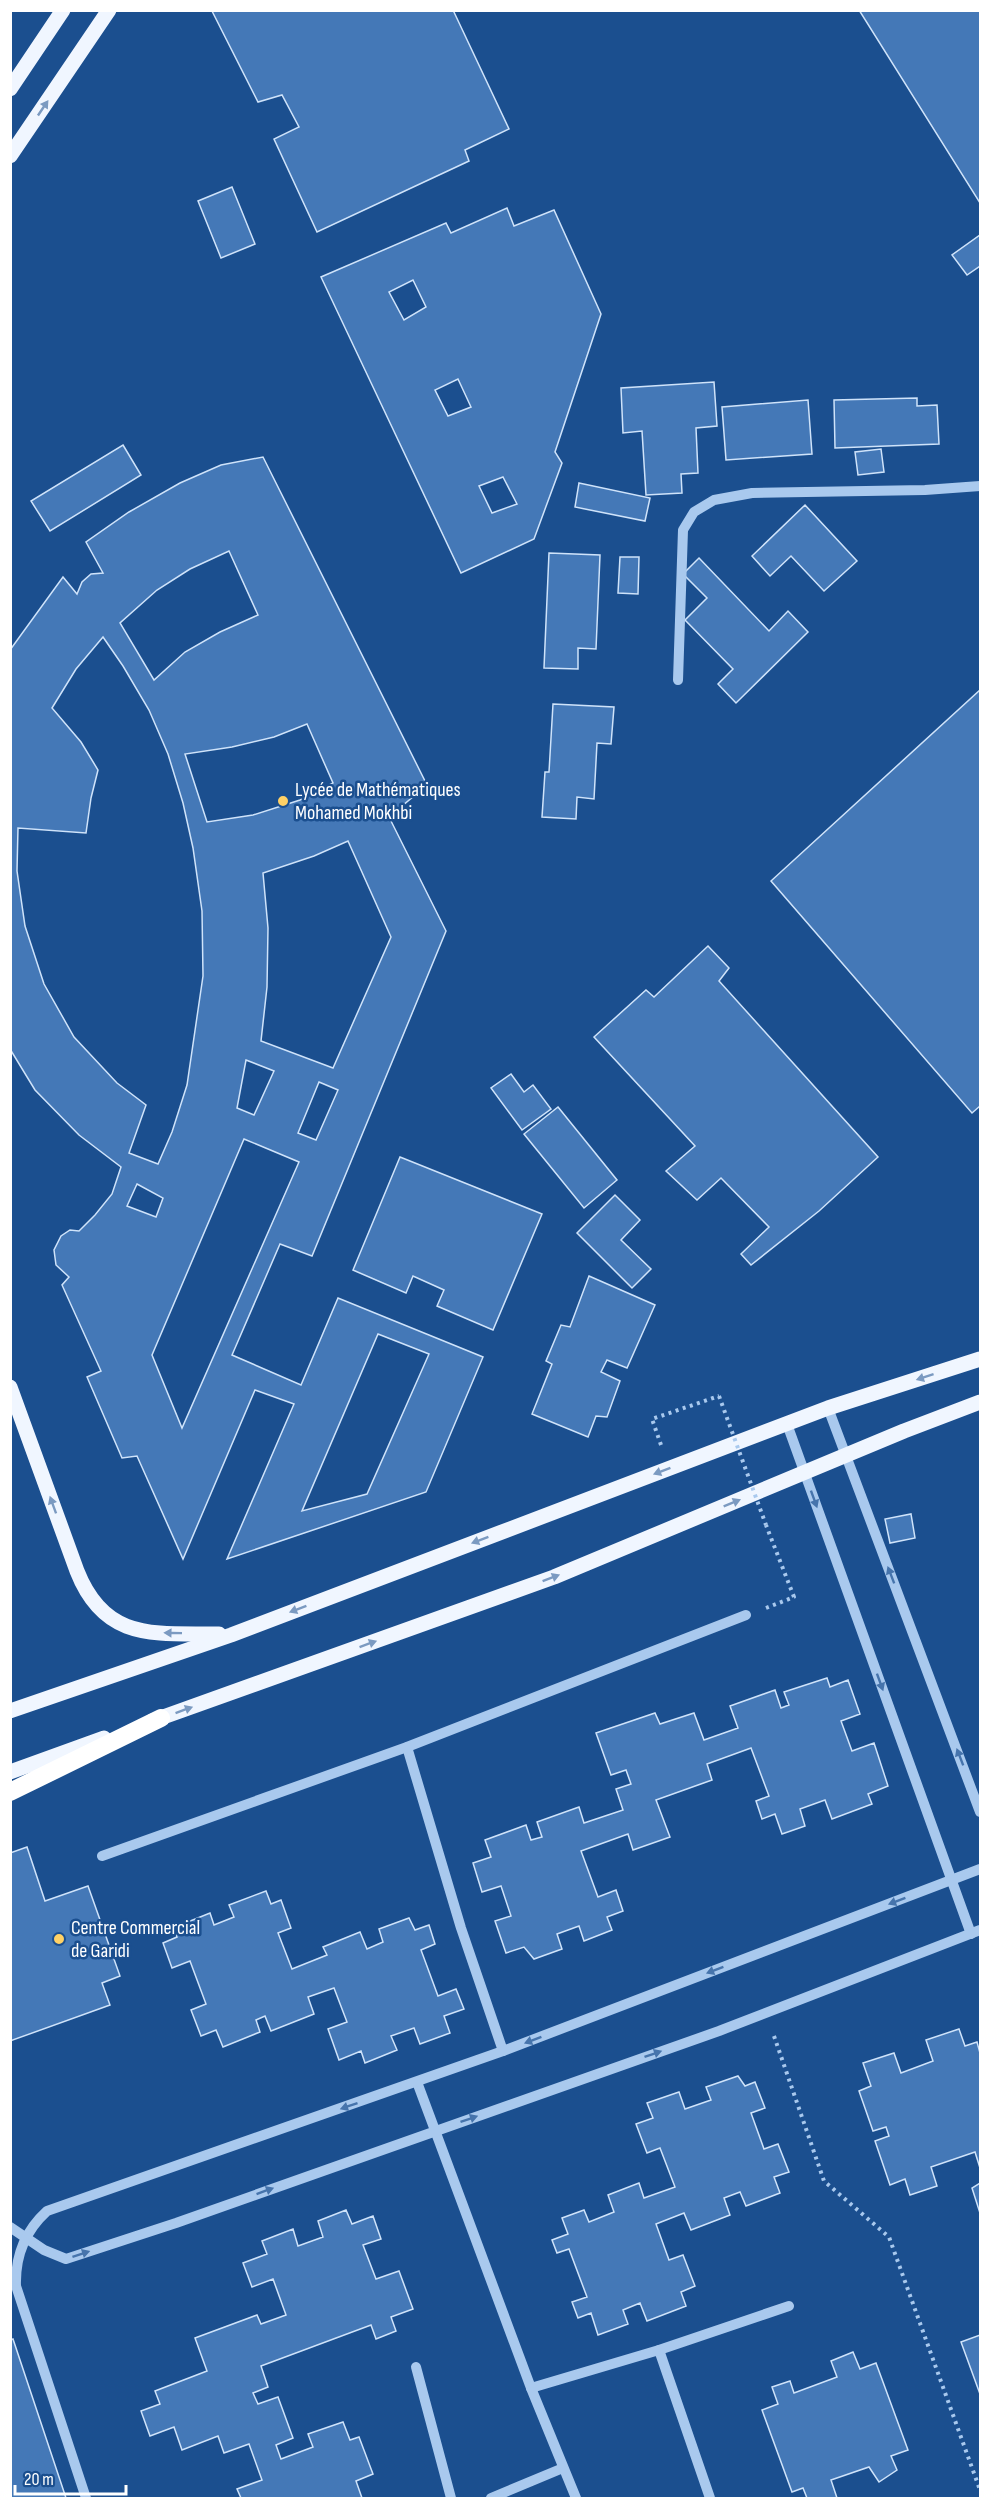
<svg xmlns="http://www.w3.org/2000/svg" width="991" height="2509" viewBox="0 0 991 2509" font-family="'Sofia Sans Condensed',sans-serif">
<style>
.building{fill:#4478b7;stroke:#cfe3fa;stroke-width:1.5;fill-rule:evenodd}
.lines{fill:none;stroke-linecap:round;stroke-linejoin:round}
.path{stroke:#a9c9ee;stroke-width:4;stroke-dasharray:3 4.5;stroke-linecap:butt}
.minor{stroke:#a9c9ee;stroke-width:10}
.major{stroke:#f0f6ff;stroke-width:15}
.highway{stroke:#fff;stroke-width:18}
.path-bridge{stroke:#a9c9ee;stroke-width:4;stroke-dasharray:3 4.5;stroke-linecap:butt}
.oneway{fill:#7b9ac1}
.oneway2{fill:#4674ac}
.poi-dot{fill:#ffd166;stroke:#1b4f8f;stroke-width:2}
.labels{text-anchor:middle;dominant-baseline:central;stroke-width:5;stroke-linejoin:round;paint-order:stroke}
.poi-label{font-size:20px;fill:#fff;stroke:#1b4f8f;text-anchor:start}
</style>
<rect width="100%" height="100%" fill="#1b4f8f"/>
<g class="building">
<polygon points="453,10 509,129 465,150 469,161 317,232 274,139 299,127 282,95 258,102 212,11"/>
<polygon points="859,10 980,10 980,203"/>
<polygon points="232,187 255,244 221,258 198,201"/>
<path d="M507,208L514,226L554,210L601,314L555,452L562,463L534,539L461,573L321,277L446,223L451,233ZM413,280L426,307L404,320L389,292ZM458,379L471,407L448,416L435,390ZM503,477L517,504L492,513L479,486Z"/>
<polygon points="980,235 980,266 967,275 952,255"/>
<polygon points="714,382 717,426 696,428 698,473 681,474 682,493 646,495 642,431 623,433 621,388"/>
<polygon points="917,398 917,406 937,405 939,444 835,448 834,400"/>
<polygon points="808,400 812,454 726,460 722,407"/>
<polygon points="123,445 141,475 50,531 31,501"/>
<polygon points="881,449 884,472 858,475 855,452"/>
<path d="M263,457L427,785L389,817L446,931L312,1256L280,1244L232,1355L301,1385L338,1298L483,1357L426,1492L227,1559L294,1404L255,1390L183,1559L137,1456L122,1458L87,1377L101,1371L62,1285L69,1277L56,1265L54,1250L61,1236L70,1230L79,1231L95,1215L112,1194L121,1167L79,1135L35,1090L10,1049V650L63,577L77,594L82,582L91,574L103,573L86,542L129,512L180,483L221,465ZM229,551L258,615L220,632L185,652L154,680L120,623L157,590L190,569ZM103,637L123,666L149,710L168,754L183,803L193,848L202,911L203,976L187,1085L172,1132L158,1164L129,1153L146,1105L117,1083L74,1037L44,984L25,926L17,871L18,828L86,833L91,798L98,770L81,742L52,708L76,669ZM307,724L333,783L300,800L253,815L207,822L185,754L232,747L274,737ZM348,841L391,937L333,1068L261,1041L267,987L268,928L263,873L314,856ZM246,1060L274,1071L254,1115L237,1108ZM319,1082L338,1090L316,1140L298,1133ZM244,1139L299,1162L182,1428L152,1355ZM137,1184L163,1198L156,1217L127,1206ZM378,1334L429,1354L367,1494L302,1511Z"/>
<polygon points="579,483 650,498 645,521 575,507"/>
<polygon points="805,505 857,561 824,591 791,556 770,576 752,556"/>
<polygon points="549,553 600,555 596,649 578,648 578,669 544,668"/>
<polygon points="620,557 639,557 638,594 618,593"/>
<polygon points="699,558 769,631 788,611 808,632 736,703 718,684 733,669 685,620 707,598 683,574"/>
<polygon points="980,690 980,1106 972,1113 771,881"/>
<polygon points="553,704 614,707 611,744 597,743 594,799 577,797 576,819 542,817 545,772 549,772"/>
<polygon points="708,946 729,968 719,981 878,1157 819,1211 751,1265 741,1254 769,1227 721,1178 697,1200 666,1171 695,1146 594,1037 646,990 654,997"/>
<polygon points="511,1074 524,1092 533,1085 551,1109 522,1130 491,1088"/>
<polygon points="558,1107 617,1180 584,1208 524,1134"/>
<polygon points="400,1157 542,1214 493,1330 437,1306 444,1290 413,1276 406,1293 353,1270"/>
<polygon points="615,1195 640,1220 621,1240 651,1269 632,1288 577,1233"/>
<polygon points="589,1276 655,1305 627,1368 607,1360 601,1372 620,1381 607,1417 596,1416 588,1437 532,1414 552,1364 546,1361 561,1325 570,1327"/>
<polygon points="911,1514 915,1538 890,1543 885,1519"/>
<polygon points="827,1678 830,1687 848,1680 860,1714 841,1721 852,1751 874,1743 888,1786 868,1794 872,1804 832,1819 825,1800 800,1809 805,1826 782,1834 775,1814 762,1819 756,1801 769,1796 751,1748 707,1764 712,1780 656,1800 670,1837 633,1850 628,1834 581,1851 598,1897 616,1890 623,1911 607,1917 612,1930 584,1941 579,1926 557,1934 562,1949 534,1959 524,1947 506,1953 495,1921 511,1916 501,1886 482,1892 473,1863 491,1857 485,1840 526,1825 531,1840 542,1837 537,1822 579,1807 584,1823 623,1810 616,1789 631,1784 626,1770 611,1775 596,1733 655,1713 660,1724 694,1713 704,1740 738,1728 730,1706 775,1690 781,1708 789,1705 784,1692"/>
<polygon points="27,1847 45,1901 88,1886 120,1976 102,1983 110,2005 10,2041 10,1853"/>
<polygon points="266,1891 271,1904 281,1900 291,1928 278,1933 292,1969 327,1955 323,1947 360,1932 367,1949 383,1942 379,1929 409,1918 415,1930 429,1925 435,1944 421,1950 438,1996 456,1989 464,2009 444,2016 450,2033 420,2044 414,2028 391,2036 397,2050 365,2063 361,2051 339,2060 328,2029 347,2022 334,1988 308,1997 314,2014 271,2031 265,2016 256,2020 260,2032 223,2047 216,2030 201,2036 191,2010 206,2004 190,1961 172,1968 163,1943 177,1937 173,1928 210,1913 214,1925 234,1917 229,1905"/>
<polygon points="959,2029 965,2046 977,2042 980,2053 980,2168 975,2152 931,2167 937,2186 910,2195 905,2179 890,2185 875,2141 889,2136 886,2127 873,2131 859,2091 871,2086 863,2063 894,2053 901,2073 933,2061 926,2040"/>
<polygon points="738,2076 745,2086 755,2082 765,2108 751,2113 764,2149 778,2144 789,2172 774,2177 780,2193 746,2206 740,2192 724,2198 730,2215 691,2230 684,2213 656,2224 669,2260 683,2255 695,2286 681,2292 686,2306 647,2321 640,2303 623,2310 628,2324 598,2335 591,2313 578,2318 572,2302 587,2297 569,2249 557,2253 552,2240 568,2234 562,2218 584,2210 589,2222 614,2212 608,2195 639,2183 644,2198 675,2187 660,2148 647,2153 636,2124 653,2118 647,2103 679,2092 685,2109 711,2100 706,2087"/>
<polygon points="980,2183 980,2213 972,2188"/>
<polygon points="346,2210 352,2224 373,2216 381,2239 363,2245 376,2279 399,2271 413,2309 391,2317 396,2331 376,2339 371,2325 261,2366 268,2387 253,2393 258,2404 278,2397 293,2438 276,2445 281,2459 313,2447 308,2434 343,2422 350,2440 359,2437 373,2474 356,2481 362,2498 241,2498 237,2489 262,2480 249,2444 224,2453 218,2436 182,2450 174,2427 150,2436 141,2411 160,2404 155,2391 207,2371 195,2338 257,2315 261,2324 286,2315 273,2279 252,2287 243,2263 267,2254 262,2241 293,2229 298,2246 323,2237 318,2221"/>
<polygon points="980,2335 980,2394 961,2342"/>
<polygon points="13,2339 66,2498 10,2498 10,2340"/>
<polygon points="853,2352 860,2369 876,2363 908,2450 891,2456 897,2470 879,2482 869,2467 831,2480 837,2498 807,2498 803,2488 792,2492 762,2410 778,2404 772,2387 790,2381 794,2393 837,2377 831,2361"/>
</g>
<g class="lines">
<g class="path">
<polyline points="661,1445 652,1419 719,1396"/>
<polyline points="766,1608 794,1597 766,1525"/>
<polyline points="774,2036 824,2181 889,2237 980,2490"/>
</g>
<g class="minor">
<polyline points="678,680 683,530 694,512 714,500 752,493 925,490 980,486"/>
<polyline points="828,1408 980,1812"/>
<polyline points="787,1424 971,1934"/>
<polyline points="407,1747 461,1928 503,2051"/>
<polyline points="102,1856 407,1747 746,1615"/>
<polyline points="417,2082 531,2388 576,2498"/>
<polyline points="10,2227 44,2250 66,2259 176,2223 719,2031 980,1930"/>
<polyline points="659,2350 710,2498"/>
<polyline points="416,2367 451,2498"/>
<polyline points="531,2388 659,2350 789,2306"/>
<path d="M86,2498L16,2286C15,2255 25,2231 47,2211L503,2051L980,1869"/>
<polyline points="491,2498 563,2468"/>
</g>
<g class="major">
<polyline points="10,89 63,10"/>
<polyline points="10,156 109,10"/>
<path d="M10,1387L77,1571C105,1642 155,1633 219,1634"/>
<polyline points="10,1711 231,1635 828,1408 980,1359"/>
<polyline points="152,1721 554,1577 904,1431 980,1402"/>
<polyline points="10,1772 104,1738"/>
</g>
<polyline class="highway" points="10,1792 161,1718"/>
<polyline class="path-bridge" points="719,1396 766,1525"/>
</g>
<defs><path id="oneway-solid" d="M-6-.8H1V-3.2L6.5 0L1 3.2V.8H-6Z" transform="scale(1.5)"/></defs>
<g class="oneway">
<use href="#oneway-solid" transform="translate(43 108) rotate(-56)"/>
<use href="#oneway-solid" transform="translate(925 1377) rotate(162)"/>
<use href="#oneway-solid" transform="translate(662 1471) rotate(159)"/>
<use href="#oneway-solid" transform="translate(732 1503) rotate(-22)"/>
<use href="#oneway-solid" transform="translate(53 1505) rotate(-110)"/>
<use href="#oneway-solid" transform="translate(480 1540) rotate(159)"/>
<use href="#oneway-solid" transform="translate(551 1578) rotate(-21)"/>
<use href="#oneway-solid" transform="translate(298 1609) rotate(159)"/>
<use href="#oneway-solid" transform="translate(173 1633) rotate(-179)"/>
<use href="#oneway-solid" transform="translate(368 1644) rotate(-20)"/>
<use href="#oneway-solid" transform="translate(184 1710) rotate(-20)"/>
</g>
<g class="oneway2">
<use href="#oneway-solid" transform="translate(814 1499) rotate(70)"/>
<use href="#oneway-solid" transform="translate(891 1575) rotate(-111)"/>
<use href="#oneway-solid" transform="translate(880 1682) rotate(70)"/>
<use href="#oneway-solid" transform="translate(960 1757) rotate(-111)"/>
<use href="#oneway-solid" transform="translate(897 1901) rotate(159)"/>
<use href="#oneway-solid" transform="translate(715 1970) rotate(159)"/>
<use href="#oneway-solid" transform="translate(533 2040) rotate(159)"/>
<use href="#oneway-solid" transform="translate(653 2054) rotate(-19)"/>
<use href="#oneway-solid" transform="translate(349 2106) rotate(161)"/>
<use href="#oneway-solid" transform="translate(469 2119) rotate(-19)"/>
<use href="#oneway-solid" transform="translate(265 2191) rotate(-20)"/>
<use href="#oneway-solid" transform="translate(81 2254) rotate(-18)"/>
</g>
<g class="poi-dot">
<circle cx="283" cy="801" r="6"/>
<circle cx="59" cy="1939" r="6"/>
</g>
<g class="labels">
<g class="poi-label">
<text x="295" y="790">Lycée de Mathématiques<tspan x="295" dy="23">Mohamed Mokhbi</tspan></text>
<text x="71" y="1928">Centre Commercial<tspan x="71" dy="23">de Garidi</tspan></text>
</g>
</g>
<rect width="991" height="2509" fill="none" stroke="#ffffff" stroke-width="24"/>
<path d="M15 2485v9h111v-9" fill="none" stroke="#ffffff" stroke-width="3"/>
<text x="24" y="2485" font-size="18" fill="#ffffff" stroke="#1b4f8f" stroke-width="4.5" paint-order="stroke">20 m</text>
</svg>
